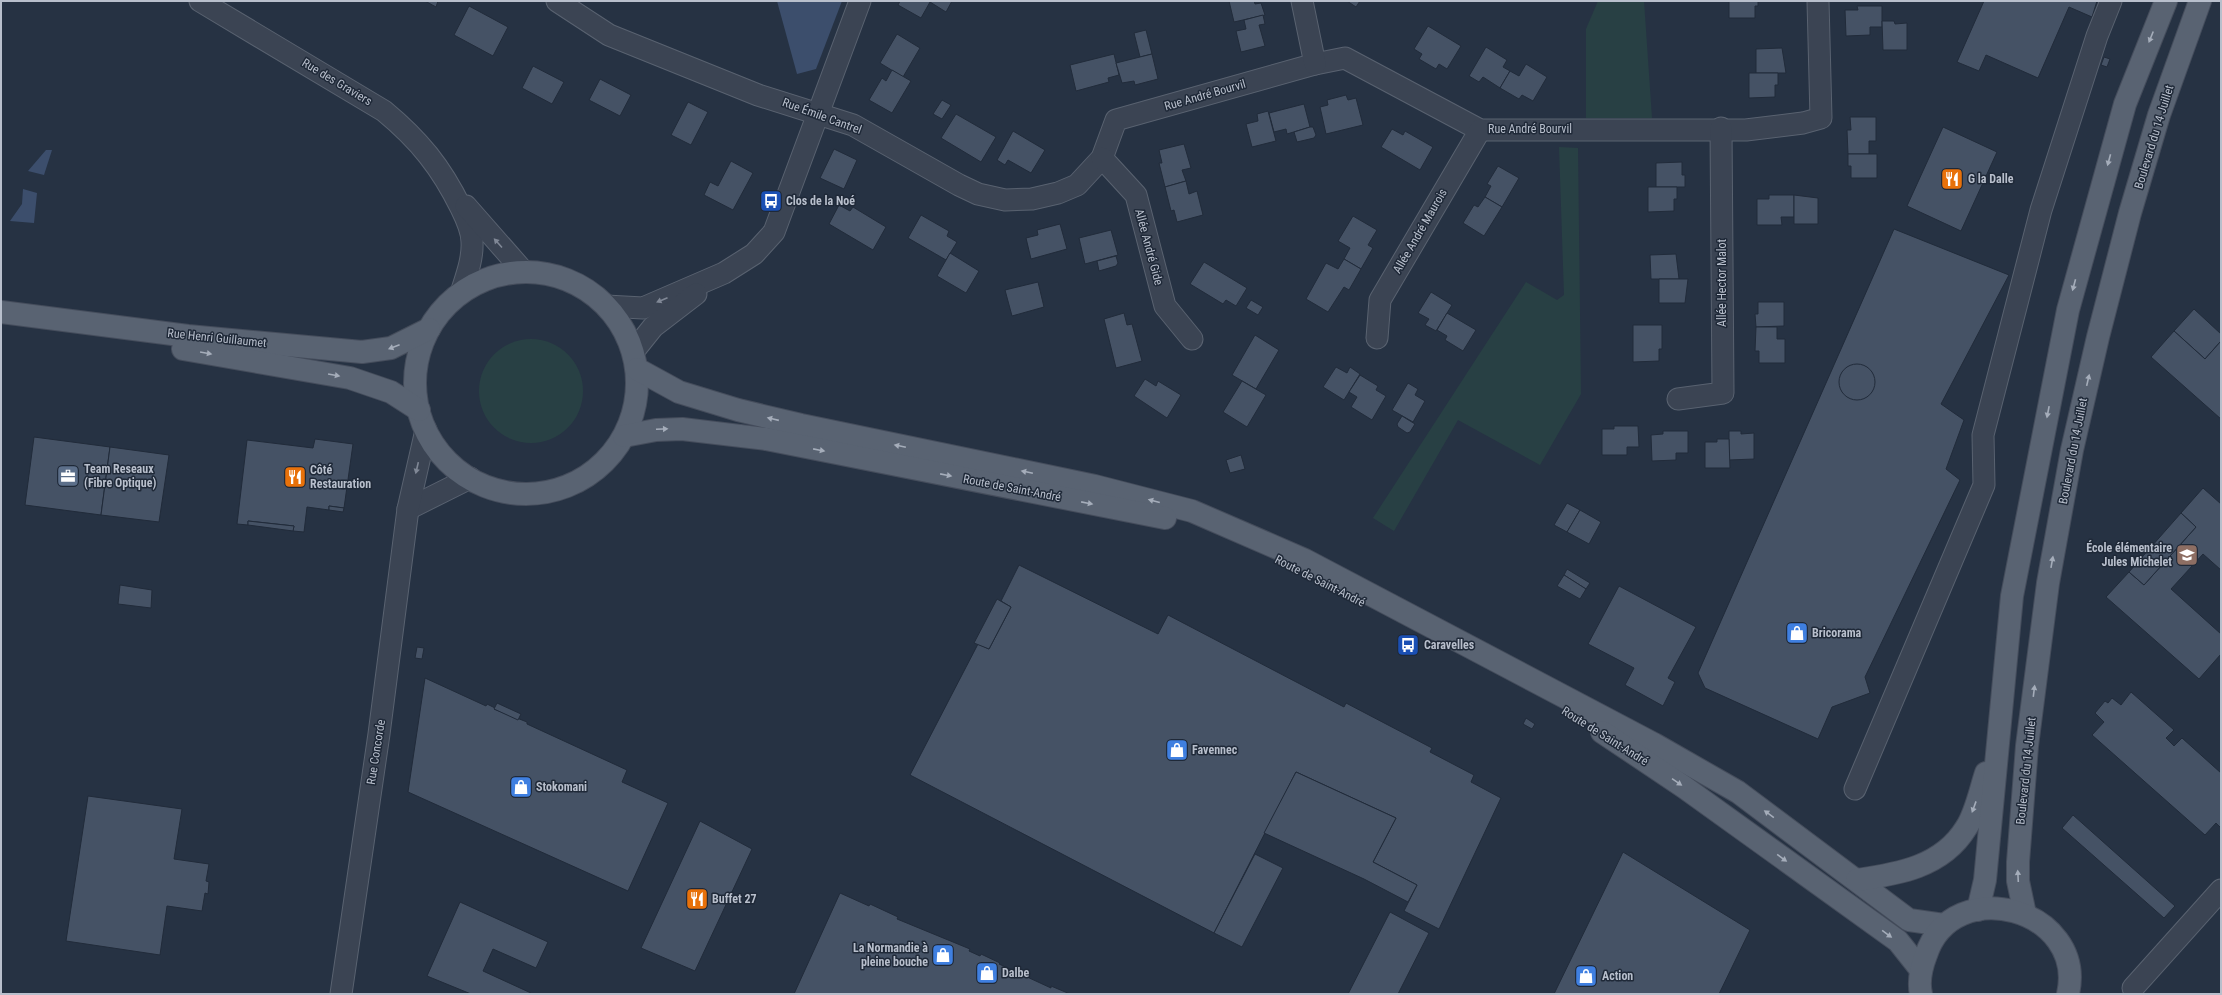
<svg xmlns="http://www.w3.org/2000/svg" width="2222" height="995" viewBox="0 0 2222 995" font-family="'Roboto Condensed',sans-serif">
<style>
.green{fill:#284044}
.water{fill:#3c4e6c}
.building{fill:#455265;stroke:#212b3a}
.lines{fill:none;stroke-linecap:round;stroke-linejoin:round}
.minor-casing{stroke:#596270;stroke-width:23}
.major-casing{stroke:#454d5c;stroke-width:24}
.minor{stroke:#3b4453;stroke-width:21}
.major{stroke:#596372;stroke-width:22}
.oneway{fill:#a5adba}
.oneway2{fill:#808896}
.labels{text-anchor:middle;dominant-baseline:central;stroke-width:3;stroke-linejoin:round;paint-order:stroke}
.street-label{font-size:12px;fill:#b8bfcc;stroke:#1f2938}
.poi-label{font-size:12px;font-weight:bold;fill:#b8bfcc;stroke:#1f2938;text-anchor:start}
</style>
<rect width="100%" height="100%" fill="#263243"/>
<g class="green">
<polygon points="1598,1 1644,1 1652,118 1586,118 1586,29"/>
<polygon points="1559,147 1578,148 1581,394 1540,465 1458,420 1394,531 1373,518 1526,282 1557,300 1564,295"/>
<circle cx="531" cy="391" r="52"/>
</g>
<g class="water">
<polygon points="777,1 842,1 816,69 797,74"/>
<polygon points="46,150 52,150 44,175 28,171"/>
<polygon points="23,189 37,193 34,223 10,221 22,204"/>
</g>
<g class="building">
<polygon points="425,1 438,1 436,7"/>
<polygon points="900,1 952,1 946,12 930,2 921,18 898,5"/>
<polygon points="1229,1 1254,1 1255,4 1261,3 1265,15 1234,22"/>
<polygon points="1347,1 1360,1 1356,7"/>
<polygon points="1729,1 1758,1 1758,6 1755,6 1755,18 1729,18"/>
<polygon points="1984,1 2097,1 2092,17 2069,7 2038,78 1986,55 1979,71 1957,62"/>
<polygon points="469,6 508,27 493,56 454,35"/>
<polygon points="1857,6 1882,6 1882,27 1870,27 1870,35 1846,36 1845,10 1858,10"/>
<polygon points="1263,15 1265,24 1259,25 1265,46 1241,52 1236,31 1246,29 1244,20"/>
<polygon points="1882,21 1894,21 1895,24 1907,23 1907,50 1883,50"/>
<polygon points="1428,26 1461,46 1447,69 1439,64 1436,69 1419,59 1422,54 1414,49"/>
<polygon points="1146,30 1152,54 1140,57 1134,33"/>
<polygon points="897,34 920,48 903,77 880,63"/>
<polygon points="1486,47 1507,60 1503,67 1510,71 1500,88 1483,77 1479,82 1469,76"/>
<polygon points="1782,48 1786,73 1756,73 1756,49"/>
<polygon points="1114,54 1119,75 1108,78 1109,82 1076,91 1070,65"/>
<polygon points="1152,54 1158,79 1135,85 1134,81 1122,83 1116,63"/>
<polygon points="2104,57 2110,59 2107,67 2101,65"/>
<polygon points="1526,64 1547,77 1533,101 1522,95 1519,99 1500,88 1510,71 1519,76"/>
<polygon points="533,66 564,82 552,104 522,88"/>
<polygon points="892,70 911,81 892,113 869,100 882,78 886,81"/>
<polygon points="1749,73 1778,73 1778,85 1775,85 1775,97 1749,98"/>
<polygon points="600,79 631,95 620,116 589,100"/>
<polygon points="1346,95 1348,100 1356,98 1363,125 1326,134 1320,107 1328,105 1327,100"/>
<polygon points="942,100 951,105 942,119 933,114"/>
<polygon points="688,102 708,112 691,145 671,135"/>
<polygon points="1304,104 1310,127 1287,134 1286,129 1274,132 1269,113"/>
<polygon points="1268,111 1276,141 1252,147 1246,124 1258,121 1257,114"/>
<polygon points="956,114 996,137 981,162 941,138"/>
<polygon points="1850,117 1876,117 1876,141 1869,141 1869,154 1848,154 1847,130 1851,130"/>
<polygon points="1310,127 1313,127 1316,135 1314,138 1297,142 1294,132"/>
<polygon points="1943,127 1997,152 1961,231 1907,206"/>
<polygon points="1392,129 1403,135 1405,131 1433,147 1420,170 1381,147"/>
<polygon points="1013,131 1045,150 1031,173 1008,160 1005,165 997,160"/>
<polygon points="1184,144 1191,168 1182,170 1186,181 1165,187 1159,163 1162,163 1159,150"/>
<polygon points="834,149 857,160 844,189 820,178"/>
<polygon points="1848,154 1877,154 1877,178 1851,178 1851,166 1848,166"/>
<polygon points="731,161 753,173 733,210 704,195 710,182 718,186"/>
<polygon points="1682,162 1682,175 1685,175 1685,187 1656,187 1656,163"/>
<polygon points="1498,166 1519,178 1502,207 1485,197 1491,186 1487,184"/>
<polygon points="1186,181 1189,194 1197,191 1203,215 1177,222 1174,210 1171,211 1165,187"/>
<polygon points="1648,187 1677,187 1677,199 1674,199 1674,211 1648,212"/>
<polygon points="1769,195 1794,195 1794,217 1781,217 1782,225 1757,225 1757,199 1769,199"/>
<polygon points="1794,195 1818,198 1818,224 1794,224"/>
<polygon points="1485,197 1502,207 1484,236 1463,223 1474,205 1478,207"/>
<polygon points="839,205 850,211 853,207 886,227 873,250 829,224"/>
<polygon points="921,215 949,231 947,236 957,242 946,260 908,238"/>
<polygon points="1353,216 1377,230 1368,245 1373,248 1361,269 1344,259 1350,248 1338,241"/>
<polygon points="1060,224 1067,249 1031,259 1026,238 1038,235 1037,230"/>
<polygon points="1894,229 2009,275 1941,404 1964,420 1946,469 1960,480 1865,677 1870,693 1832,707 1818,739 1705,688 1698,673"/>
<polygon points="1111,230 1118,255 1085,264 1079,238"/>
<polygon points="950,253 979,271 966,293 937,276"/>
<polygon points="1676,254 1679,279 1651,279 1650,255"/>
<polygon points="1116,256 1118,263 1116,266 1099,271 1097,261"/>
<polygon points="1344,259 1361,269 1349,290 1344,287 1328,312 1306,299 1326,263 1338,269"/>
<polygon points="1204,262 1247,288 1236,306 1226,300 1223,304 1190,284"/>
<polygon points="1659,279 1688,279 1685,303 1659,303"/>
<polygon points="1038,282 1044,307 1012,316 1005,290"/>
<polygon points="1431,292 1452,305 1436,331 1425,325 1429,319 1418,313"/>
<polygon points="1251,300 1263,307 1258,315 1246,308"/>
<polygon points="1758,302 1784,302 1784,326 1756,327 1755,314 1758,314"/>
<polygon points="2194,309 2221,334 2221,341 2205,359 2174,331"/>
<polygon points="1124,313 1127,325 1132,324 1142,361 1116,368 1104,319"/>
<polygon points="1447,313 1476,330 1463,351 1445,340 1447,336 1437,330"/>
<polygon points="1633,325 1662,325 1662,349 1659,349 1659,361 1633,362"/>
<polygon points="1756,327 1777,327 1777,339 1785,339 1785,363 1759,363 1759,351 1755,351"/>
<polygon points="2174,331 2205,359 2221,341 2221,419 2151,357"/>
<polygon points="1255,335 1279,350 1256,389 1232,375"/>
<circle cx="1857" cy="382" r="18"/>
<polygon points="1336,367 1347,373 1350,367 1360,374 1344,400 1323,387"/>
<polygon points="1360,375 1378,386 1376,390 1386,396 1372,420 1351,407 1357,397 1349,392"/>
<polygon points="1145,379 1156,386 1158,381 1181,395 1167,418 1134,396"/>
<polygon points="1242,381 1266,395 1247,427 1223,412"/>
<polygon points="1408,383 1418,389 1415,395 1425,401 1413,422 1392,410"/>
<polygon points="1402,416 1415,424 1410,432 1407,433 1398,427 1397,424"/>
<polygon points="1614,426 1638,426 1639,447 1627,447 1627,455 1602,455 1602,429 1614,429"/>
<polygon points="1663,431 1688,431 1688,453 1676,453 1676,460 1652,461 1651,435 1663,434"/>
<polygon points="1729,431 1741,431 1741,434 1754,433 1754,459 1729,460"/>
<polygon points="34,437 110,447 101,515 25,505"/>
<polygon points="315,439 353,444 344,508 329,506 329,510 307,507 304,532 293,531 294,526 248,521 248,525 237,524 247,440 313,448"/>
<polygon points="1717,439 1729,439 1730,468 1705,468 1705,442 1717,442"/>
<polygon points="110,447 169,455 159,522 101,515"/>
<polygon points="1241,455 1245,469 1230,473 1226,460"/>
<polygon points="2203,488 2221,504 2221,570 2203,554 2171,589 2221,634 2221,654 2199,679 2106,597 2129,572 2144,585 2196,527 2181,513"/>
<polygon points="1567,503 1580,510 1567,532 1554,525"/>
<polygon points="329,506 344,508 343,512 329,510"/>
<polygon points="1580,510 1601,522 1589,544 1567,532"/>
<polygon points="2181,513 2196,527 2144,585 2129,572"/>
<polygon points="248,521 294,526 293,531 248,525"/>
<polygon points="1019,565 1158,634 1168,615 1344,707 1346,703 1432,748 1430,752 1474,775 1471,782 1501,798 1439,929 1404,911 1417,885 1373,862 1396,818 1296,772 1214,933 910,775 978,644 989,649 1011,607 1001,601"/>
<polygon points="1567,569 1590,583 1586,589 1564,575"/>
<polygon points="1564,575 1586,589 1580,599 1557,586"/>
<polygon points="120,585 152,590 151,608 118,604"/>
<polygon points="1619,586 1696,627 1668,678 1675,682 1663,706 1625,685 1634,668 1588,644"/>
<polygon points="997,599 1011,607 989,649 974,643"/>
<polygon points="417,647 424,648 422,659 415,658"/>
<polygon points="425,678 486,706 487,704 495,708 494,709 527,722 527,724 627,770 622,782 668,803 628,891 408,792"/>
<polygon points="2131,692 2174,730 2166,738 2174,746 2182,738 2221,773 2221,828 2216,823 2205,835 2092,735 2104,722 2095,713 2105,701 2108,703 2112,698 2121,705"/>
<polygon points="497,703 521,714 518,720 494,709"/>
<polygon points="1526,718 1535,724 1532,729 1523,724"/>
<polygon points="1296,772 1396,818 1373,862 1417,885 1408,902 1364,879 1264,833"/>
<polygon points="88,796 182,809 174,859 209,864 206,881 209,882 208,894 205,893 202,911 167,906 160,955 66,941"/>
<polygon points="2073,815 2175,906 2164,918 2062,828"/>
<polygon points="700,821 752,849 695,971 641,948"/>
<polygon points="1623,852 1750,930 1719,994 1554,994"/>
<polygon points="1255,854 1283,868 1242,947 1214,933"/>
<polygon points="840,893 869,906 870,904 898,917 897,919 970,949 969,951 980,956 981,954 1000,963 999,964 1051,988 1051,986 1070,994 794,994"/>
<polygon points="460,902 548,942 536,968 493,949 483,971 531,993 531,994 471,994 427,976"/>
<polygon points="1390,912 1429,933 1398,994 1348,994"/>
</g>
<g class="lines">
<g class="minor-casing">
<g id="minor">
<path d="M200,1L384,111C419,140 441,167 461,208C466,218 472,231 472,242C473,259 466,277 461,293"/>
<polyline points="557,1 609,35 758,95 853,125 959,185 978,194 1005,200 1032,199 1058,193 1077,185 1102,158 1116,120 1315,64 1345,58 1480,130 1746,130 1803,123 1821,118 1818,1"/>
<polyline points="1302,1 1315,64"/>
<polyline points="1102,158 1136,195 1165,306 1192,339"/>
<polyline points="466,206 524,272"/>
<polyline points="606,306 643,308 724,273 754,254 774,232 860,1"/>
<polyline points="1377,338 1380,300 1480,130"/>
<polyline points="633,352 653,327 696,294"/>
<polyline points="1678,399 1723,393 1721,128"/>
<polyline points="408,509 470,478"/>
<polyline points="1855,789 1984,485 1983,435 2041,210 2097,36 2111,1"/>
<polyline points="2133,988 2221,890"/>
<polyline points="341,994 379,734 408,509 426,430"/>
</g>
</g>
<g class="major-casing">
<g id="major">
<circle cx="526" cy="383" r="111"/>
<polyline points="1,312 188,336 362,352 391,348 429,329"/>
<polyline points="183,349 350,378 391,392 419,410"/>
<polyline points="637,369 679,392 738,410 801,425 1095,486 1192,511 1305,560 1654,744 1738,792 1909,920 1944,925"/>
<polyline points="624,436 656,430 682,429 766,439 1165,518"/>
<polyline points="1602,732 1684,787 1898,941 1921,970"/>
<path d="M1857,880C1898,874 1942,867 1966,828C1976,813 1980,791 1986,773"/>
<polyline points="1978,910 1985,880 2012,596 2068,310 2125,104 2166,1"/>
<polyline points="2025,914 2018,881 2018,862 2027,746 2048,583 2072,450 2098,337 2130,213 2159,115 2200,1"/>
<path d="M1921,994C1918,981 1921,968 1926,955C1953,872 2087,909 2068,994"/>
</g>
</g>
<use href="#minor" class="minor"/>
<use href="#major" class="major"/>
</g>
<defs><path id="oneway-solid" d="M-6-.8H1V-3.2L6.5 0L1 3.2V.8H-6Z"/></defs>
<g class="oneway">
<use href="#oneway-solid" transform="translate(2151 37) rotate(112)"/>
<use href="#oneway-solid" transform="translate(2109 160) rotate(105)"/>
<use href="#oneway-solid" transform="translate(2074 285) rotate(105)"/>
<use href="#oneway-solid" transform="translate(394 347) rotate(159)"/>
<use href="#oneway-solid" transform="translate(206 353) rotate(10)"/>
<use href="#oneway-solid" transform="translate(334 375) rotate(10)"/>
<use href="#oneway-solid" transform="translate(2088 380) rotate(-77)"/>
<use href="#oneway-solid" transform="translate(2048 412) rotate(101)"/>
<use href="#oneway-solid" transform="translate(773 419) rotate(-167)"/>
<use href="#oneway-solid" transform="translate(662 429) rotate(-2)"/>
<use href="#oneway-solid" transform="translate(900 446) rotate(-168)"/>
<use href="#oneway-solid" transform="translate(819 450) rotate(11)"/>
<use href="#oneway-solid" transform="translate(1027 472) rotate(-168)"/>
<use href="#oneway-solid" transform="translate(946 475) rotate(11)"/>
<use href="#oneway-solid" transform="translate(1154 501) rotate(-165)"/>
<use href="#oneway-solid" transform="translate(1087 503) rotate(11)"/>
<use href="#oneway-solid" transform="translate(2052 562) rotate(-80)"/>
<use href="#oneway-solid" transform="translate(2034 691) rotate(-83)"/>
<use href="#oneway-solid" transform="translate(1677 782) rotate(34)"/>
<use href="#oneway-solid" transform="translate(1974 807) rotate(110)"/>
<use href="#oneway-solid" transform="translate(1769 814) rotate(-144)"/>
<use href="#oneway-solid" transform="translate(1782 858) rotate(36)"/>
<use href="#oneway-solid" transform="translate(2018 876) rotate(-93)"/>
<use href="#oneway-solid" transform="translate(1887 934) rotate(36)"/>
</g>
<g class="oneway2">
<use href="#oneway-solid" transform="translate(498 243) rotate(-132)"/>
<use href="#oneway-solid" transform="translate(662 300) rotate(157)"/>
<use href="#oneway-solid" transform="translate(417 468) rotate(103)"/>
</g>
<defs>
<g id="restaurant-square" transform="scale(1.15)"><rect x="-9" y="-9" width="18" height="18" rx="4" fill="#e8710a" stroke="#1f2938"/><path d="M-5-6h1v4h1v-4h1v4h1v-4h1v5L-1.5 .5V6h-2V.5L-5-1ZM5-6V6H3V1.5H1.5Q1.5-4 5-6Z" fill="#fff"/></g>
<g id="bus-square" transform="scale(1.15)"><rect x="-9" y="-9" width="18" height="18" rx="4" fill="#1a4fb4" stroke="#1f2938"/><path d="M-5-6H5V4H4V6H2V4H-2V6H-4V4H-5ZM-3.5-4V0h7V-4ZM-3.5 1.2v1.5H-2V1.2ZM2 1.2v1.5H3.5V1.2Z" fill="#fff"/></g>
<g id="office-square" transform="scale(1.15)"><rect x="-9" y="-9" width="18" height="18" rx="4" fill="#5c6f8a" stroke="#1f2938"/><path d="M-6-3h4V-5.5h4V-3h4V5H-6ZM-1-4.5V-3h2v-1.5ZM-6 0V1H6V0Z" fill="#fff"/></g>
<g id="school-square" transform="scale(1.15)"><rect x="-9" y="-9" width="18" height="18" rx="4" fill="#8d6e63" stroke="#1f2938"/><path d="M0-5L7-2L0 1L-7-2ZM-4 1L0 2.5L4 1V4Q0 6-4 4Z" fill="#fff"/></g>
<g id="shop-square" transform="scale(1.15)"><rect x="-9" y="-9" width="18" height="18" rx="4" fill="#3f7fe0" stroke="#1f2938"/><path d="M-5-2.5h2.3a2.7 3.5 0 0 1 5.4 0H5L5.5 6h-11ZM-1.5-2.5h3a1.5 2.3 0 0 0-3 0Z" fill="#fff"/></g>
</defs>
<g fill-rule="evenodd">
<use href="#restaurant-square" x="1952" y="179"/>
<use href="#bus-square" x="771" y="201"/>
<use href="#office-square" x="68" y="476"/>
<use href="#restaurant-square" x="295" y="477"/>
<use href="#school-square" x="2187" y="555"/>
<use href="#shop-square" x="1797" y="633"/>
<use href="#bus-square" x="1408" y="645"/>
<use href="#shop-square" x="1177" y="750"/>
<use href="#shop-square" x="521" y="787"/>
<use href="#restaurant-square" x="697" y="899"/>
<use href="#shop-square" x="943" y="955"/>
<use href="#shop-square" x="987" y="973"/>
<use href="#shop-square" x="1586" y="976"/>
</g>
<g class="labels">
<g class="street-label">
<text transform="translate(337 82) rotate(31)">Rue des Graviers</text>
<text transform="translate(1205 95) rotate(-16)">Rue André Bourvil</text>
<text transform="translate(822 116) rotate(20)">Rue Émile Cantrel</text>
<text x="1530" y="129">Rue André Bourvil</text>
<text transform="translate(2154 137) rotate(-73)">Boulevard du 14 Juillet</text>
<text transform="translate(1420 231) rotate(-60)">Allée André Maurois</text>
<text transform="translate(1149 247) rotate(75)">Allée André Gide</text>
<text transform="translate(1722 283) rotate(-90)">Allée Hector Malot</text>
<text transform="translate(217 338) rotate(6)">Rue Henri Guillaumet</text>
<text transform="translate(2073 451) rotate(-79)">Boulevard du 14 Juillet</text>
<text transform="translate(1012 488) rotate(11)">Route de Saint-André</text>
<text transform="translate(1320 581) rotate(27)">Route de Saint-André</text>
<text transform="translate(1605 736) rotate(32)">Route de Saint-André</text>
<text transform="translate(376 752) rotate(-81)">Rue Concorde</text>
<text transform="translate(2026 771) rotate(-84)">Boulevard du 14 Juillet</text>
</g>
<g class="poi-label">
<text x="1968" y="179">G la Dalle</text>
<text x="786" y="201">Clos de la Noé</text>
<text x="84" y="469">Team Reseaux<tspan x="84" dy="14">(Fibre Optique)</tspan></text>
<text x="310" y="470">Côté<tspan x="310" dy="14">Restauration</tspan></text>
<text x="2172" y="548" text-anchor="end">École élémentaire<tspan x="2172" dy="14">Jules Michelet</tspan></text>
<text x="1812" y="633">Bricorama</text>
<text x="1424" y="645">Caravelles</text>
<text x="1192" y="750">Favennec</text>
<text x="536" y="787">Stokomani</text>
<text x="712" y="899">Buffet 27</text>
<text x="928" y="948" text-anchor="end">La Normandie à<tspan x="928" dy="14">pleine bouche</tspan></text>
<text x="1002" y="973">Dalbe</text>
<text x="1602" y="976">Action</text>
</g>
</g>
<rect width="2222" height="995" fill="none" stroke="#b8bfcc" stroke-width="4"/>
</svg>
